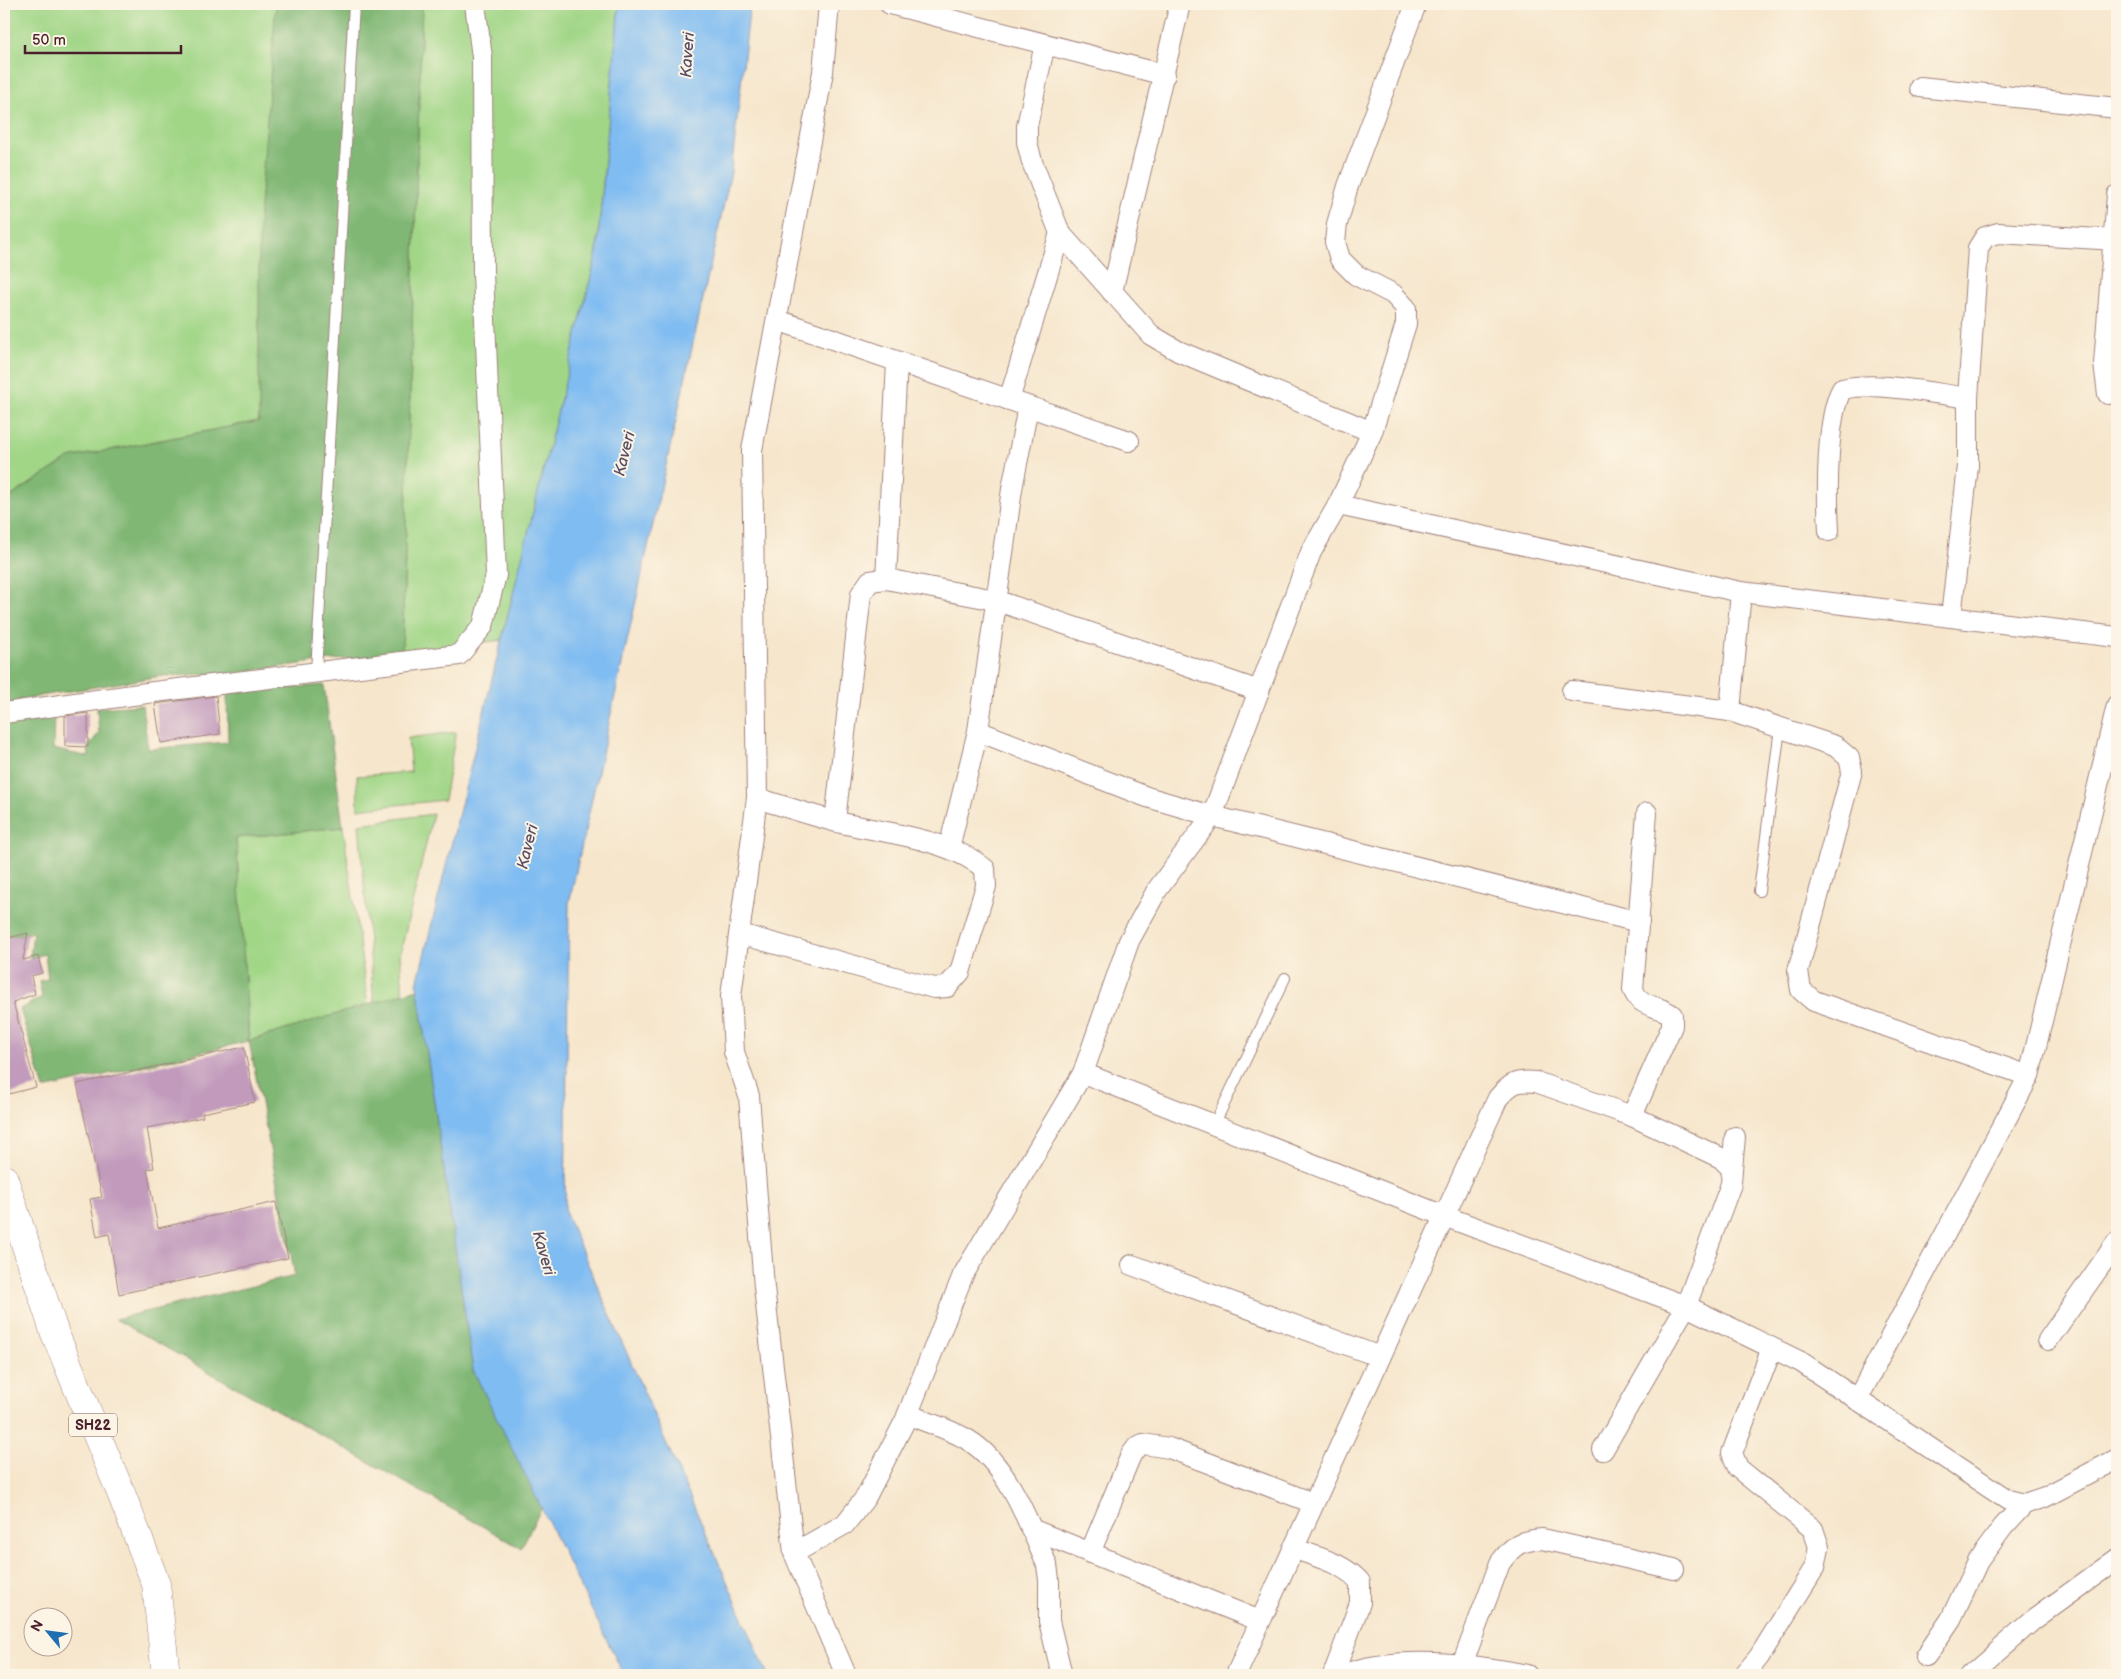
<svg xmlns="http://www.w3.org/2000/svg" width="2121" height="1679" viewBox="0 0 2121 1679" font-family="'Balsamiq Sans',sans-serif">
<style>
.green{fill:#a1d687;stroke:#767a59}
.forest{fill:#80b774;stroke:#656b50}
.water{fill:#7fbcf2;stroke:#646e8e}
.building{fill:#c19abc}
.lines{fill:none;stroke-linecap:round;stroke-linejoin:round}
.service-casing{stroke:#a0827c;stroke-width:12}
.minor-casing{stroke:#a0827c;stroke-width:22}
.primary-casing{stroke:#a0827c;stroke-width:29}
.service{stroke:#fff;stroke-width:10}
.minor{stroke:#fff;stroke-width:20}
.primary{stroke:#fff;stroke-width:28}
.labels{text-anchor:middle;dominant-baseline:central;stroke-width:4;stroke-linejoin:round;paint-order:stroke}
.shield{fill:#fcf5e5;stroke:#7f5f63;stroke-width:1}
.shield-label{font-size:14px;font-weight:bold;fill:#4a1f2b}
.water-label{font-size:16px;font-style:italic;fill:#5a4e67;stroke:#fcf5e5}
</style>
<rect width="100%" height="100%" fill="#fcf5e5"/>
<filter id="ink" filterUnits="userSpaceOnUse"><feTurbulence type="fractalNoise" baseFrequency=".02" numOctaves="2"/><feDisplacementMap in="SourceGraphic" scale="10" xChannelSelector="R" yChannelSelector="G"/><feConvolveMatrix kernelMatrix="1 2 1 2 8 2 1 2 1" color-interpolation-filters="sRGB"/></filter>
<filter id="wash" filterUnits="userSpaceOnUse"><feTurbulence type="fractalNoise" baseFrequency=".0096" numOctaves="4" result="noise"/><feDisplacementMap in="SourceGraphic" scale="20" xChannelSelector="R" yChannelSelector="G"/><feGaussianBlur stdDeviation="1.12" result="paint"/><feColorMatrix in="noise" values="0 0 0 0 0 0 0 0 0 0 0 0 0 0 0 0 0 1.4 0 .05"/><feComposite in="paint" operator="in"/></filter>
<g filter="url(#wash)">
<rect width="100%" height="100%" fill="#f6e6cc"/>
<g class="green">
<polygon points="4,4 277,4 259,421 69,458 4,501"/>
<polygon points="422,4 619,4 597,252 502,640 402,652"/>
<polygon points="456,732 444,800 358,809 357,776 411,772 408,738"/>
<polygon points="433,814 400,955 403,994 374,1003 359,824"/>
<polygon points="343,827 368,1005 249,1041 236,838"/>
</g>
<g class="forest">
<polygon points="276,4 422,4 402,652 376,657 321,661 237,673 162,676 40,696 4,706 4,501 69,458 259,421 259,220"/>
<polygon points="324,685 343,827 236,838 249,1041 418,989 473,1370 542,1507 521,1548 115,1319 295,1276 249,1041 44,1089 20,1009 42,997 39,981 48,979 45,954 30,958 33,932 4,938 4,721 54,715 53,749 89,757 88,747 99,733 97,708 142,705 148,749 228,742 227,693"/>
</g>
<polygon class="water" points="619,4 750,4 731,172 569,903 565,1212 768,1675 624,1675 473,1370 417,984 597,252"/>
<g id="blocks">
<g class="building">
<polygon points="216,696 220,734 161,743 155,704"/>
<polygon points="88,713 88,747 65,746 65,716"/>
<polygon points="28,933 23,960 38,956 42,973 31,976 35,994 13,1002 36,1087 9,1094 4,1073 4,939"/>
<polygon points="244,1047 255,1102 202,1113 203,1117 147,1128 154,1168 147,1169 158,1228 276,1202 288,1258 119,1294 109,1234 97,1237 90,1199 102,1197 77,1084"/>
</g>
</g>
</g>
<g filter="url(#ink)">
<use href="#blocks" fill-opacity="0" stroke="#a0827c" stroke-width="1"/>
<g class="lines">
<g class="service-casing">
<g id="service">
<polyline points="316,672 354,4"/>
<polyline points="1759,891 1780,728"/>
<polyline points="1214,1125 1285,978"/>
</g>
</g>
<g class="minor-casing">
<g id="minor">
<polyline points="829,4 823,72 752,450 757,798 731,996 734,1052 749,1096 764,1287 794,1553 845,1524 866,1497 905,1421 963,1275 1083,1073"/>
<polyline points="890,4 1165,75"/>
<polyline points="1416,4 1348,186 1337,224 1335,242 1340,259 1356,275 1393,294 1406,308 1406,324 1372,432 1338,505 1311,552 1212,816 1157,890 1129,941 1083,1073 1444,1216 1686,1306 1801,1362 2008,1500 2024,1504 2045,1497 2117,1459"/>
<polyline points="1045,44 1027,126 1027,142 1032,162 1060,233 1151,335 1178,351 1372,432"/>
<polyline points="1920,87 2117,108"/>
<polyline points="1112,292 1180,4"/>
<polyline points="777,320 1129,441"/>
<polyline points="2108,394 2104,364 2117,195"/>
<polyline points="1009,400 1060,233"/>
<polyline points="1338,505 1741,592 2117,637"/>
<path d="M1829,531C1827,496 1826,417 1842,389C1880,381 1930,393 1968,398"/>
<polyline points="886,579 897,362"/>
<polyline points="1951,617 1968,466 1968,398 1978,248 1985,237 1998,233 2117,240"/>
<polyline points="1572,691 1730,711 1835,746 1849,758 1852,771 1798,971 1801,990 1814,1001 2029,1076"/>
<polyline points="1730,711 1741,592"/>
<polyline points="4,713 154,692 459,655 483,626 496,575 483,273 482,57 475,4"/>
<polyline points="978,731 1147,797 1212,816 1639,922"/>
<polyline points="835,821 861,594 870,581 886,579 995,600 1259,691"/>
<polyline points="949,848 978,731 1012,489 1028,407"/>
<path d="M740,934L934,988L947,987L960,972L986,886L985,869C948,838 884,833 837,822C810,815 783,806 757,798"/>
<path d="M1632,1116L1672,1026V1015C1657,1004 1639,1008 1633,989L1647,813"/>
<polyline points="1732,1169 1735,1137"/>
<polyline points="1132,1265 1380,1357"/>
<polyline points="2048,1340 2117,1242"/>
<polyline points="1857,1400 2029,1076 2117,705"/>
<path d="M908,1414C927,1423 950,1429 968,1440C1008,1464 1029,1524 1047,1565L1049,1580V1621L1062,1675"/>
<polyline points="1031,1529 1260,1621"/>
<path d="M1293,1548C1316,1557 1344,1563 1360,1582V1603L1333,1675"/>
<polyline points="794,1553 846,1675"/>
<polyline points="1090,1553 1131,1455 1137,1447 1143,1444 1169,1448 1313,1503"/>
<polyline points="1926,1656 1951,1619 1978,1561 2003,1527 2024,1504"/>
<path d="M1462,1665L1500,1563C1514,1544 1519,1541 1542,1539L1674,1569"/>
<path d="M1236,1675L1498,1098C1511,1083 1516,1080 1536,1082L1632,1116L1721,1158L1732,1169L1731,1184L1686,1306L1603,1450"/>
<path d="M1342,1675C1397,1654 1471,1664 1527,1675"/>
<polyline points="1744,1675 1759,1657 1815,1567 1819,1547 1813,1529 1738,1468 1732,1453 1772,1348"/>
<polyline points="1970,1675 2033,1620 2117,1559"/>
</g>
</g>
<g class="primary-casing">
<polyline id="primary" points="4,1179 54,1331 123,1498 156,1584 166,1675"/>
</g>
<use href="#service" class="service"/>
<use href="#minor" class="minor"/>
<use href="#primary" class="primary"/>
</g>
</g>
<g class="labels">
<rect class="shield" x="69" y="1413.5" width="48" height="23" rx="4"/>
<g class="shield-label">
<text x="93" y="1425">SH22</text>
</g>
<g class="water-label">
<text transform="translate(688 55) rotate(-86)">Kaveri</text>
<text transform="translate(625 454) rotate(-76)">Kaveri</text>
<text transform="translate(528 847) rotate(-76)">Kaveri</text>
<text transform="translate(543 1253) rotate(74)">Kaveri</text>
</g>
</g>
<rect width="2121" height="1679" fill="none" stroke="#fcf5e5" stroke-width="20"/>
<g transform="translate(48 1632) rotate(299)"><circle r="24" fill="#fcf5e5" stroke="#b59f9b"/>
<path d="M0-4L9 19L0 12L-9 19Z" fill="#1f6fb2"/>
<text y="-8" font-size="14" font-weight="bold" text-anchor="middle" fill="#4a1f2b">N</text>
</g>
<path d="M25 45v8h156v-8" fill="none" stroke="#4a1f2b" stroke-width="2.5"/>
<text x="32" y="45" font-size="15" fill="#4a1f2b" stroke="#fcf5e5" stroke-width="4" paint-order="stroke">50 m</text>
</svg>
